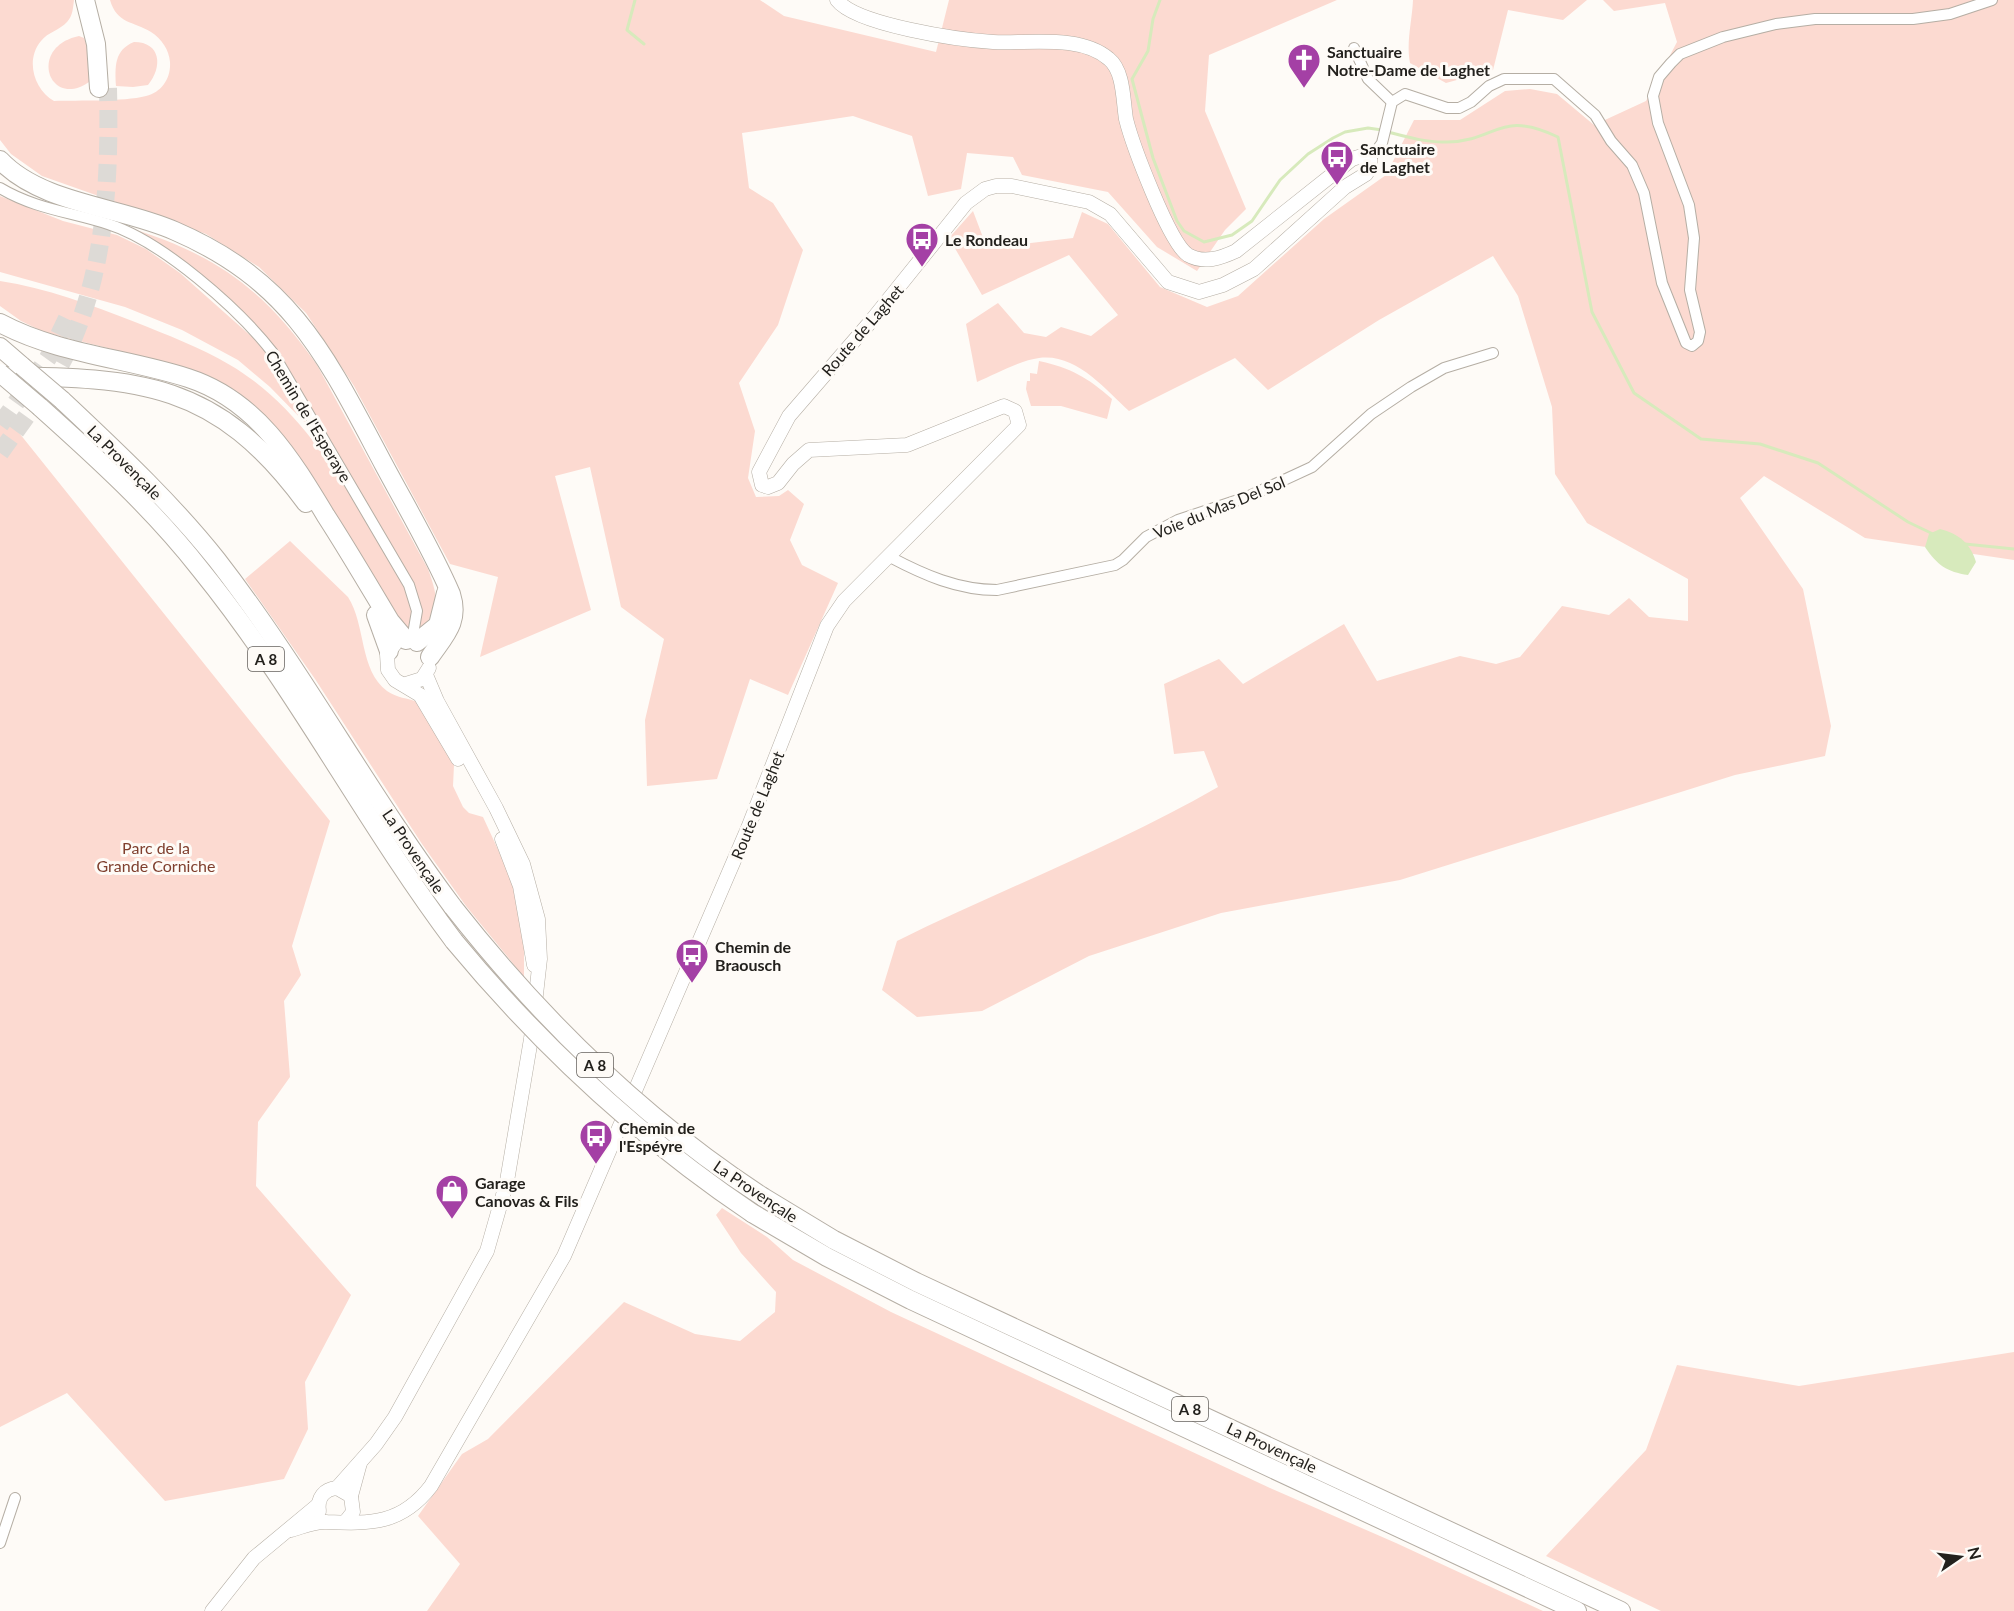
<svg xmlns="http://www.w3.org/2000/svg" width="2014" height="1611" viewBox="0 0 2014 1611" font-family="Lato,sans-serif">
<style>
.green{fill:#fcdad1}
.water{fill:#d7eabc}
.lines{fill:none;stroke-linecap:round;stroke-linejoin:round}
.stream{stroke:#d7eabc;stroke-width:3}
.motorway-tunnel{stroke:#dddad6;stroke-width:18;stroke-dasharray:18 9;stroke-linecap:butt}
.minor-casing{stroke:#b5aea4;stroke-width:12}
.secondary-casing{stroke:#b5aea4;stroke-width:15}
.motorway-casing{stroke:#b5aea4;stroke-width:20}
.minor{stroke:#fff;stroke-width:10}
.secondary{stroke:#fff;stroke-width:14}
.motorway{stroke:#fff;stroke-width:18}
.motorway-bridge-casing{stroke:#b5aea4;stroke-width:20;stroke-linecap:butt}
.motorway-bridge{stroke:#fff;stroke-width:18}
.labels{text-anchor:middle;dominant-baseline:central;stroke-width:6;stroke-linejoin:round;paint-order:stroke}
.shield{fill:#fefbf7;stroke:#65625e;stroke-width:1.5}
.shield-label{font-size:15px;font-weight:bold;fill:#23211d}
.poi-label{font-size:16px;font-weight:bold;fill:#23211d;stroke:#fefbf7;text-anchor:start}
.street-label{font-size:16px;fill:#23211d;stroke:#fefbf7}
.park-label{font-size:16px;fill:#7f3f2e;stroke:#fefbf7}
</style>
<rect width="100%" height="100%" fill="#fefbf7"/>
<g class="green">
<path d="M0,0H74C73,7 73,16 67,22C60,30 48,32 41,41C25,60 34,90 54,101C79,100 123,102 146,96C162,92 171,78 170,62C169,50 162,39 151,32C133,21 117,24 110,0H760L784,16L936,52L949,0H1337L1209,55L1205,111L1246,209L1225,230L1197,271L1157,247L1108,192L1022,175L1013,157L967,153L961,189L928,196L912,136L853,116L742,133L749,188L773,203L803,250L778,325L739,383L755,431L748,478L756,497L779,496L788,490L804,504L790,540L802,565L838,583L788,695L750,679L717,779L647,786L645,720L664,639L621,607L590,467L555,476L591,610L480,657L498,577L450,564L354,386L306,313L259,267L206,234L42,176L11,154L0,140Z"/>
<path d="M1413,0H1587L1563,20L1508,10L1493,70L1446,83L1410,63C1406,42 1412,22 1413,0Z"/>
<path d="M1603,0H2014V560L1865,538L1764,476L1740,498L1803,589L1831,726L1825,756L1735,775L1400,880L1221,913L1089,956L982,1011L917,1017L882,990L897,941C1004,888 1116,846 1218,787L1204,751L1174,754L1164,684L1219,659L1243,684L1344,624L1377,681L1460,656L1496,664L1520,657L1562,606L1609,615L1629,598L1649,617L1688,621V579L1587,523L1555,474L1552,407L1518,296L1493,256L1379,320L1268,390L1235,358L1129,411C1105,389 1076,353 1039,358C1021,360 994,375 977,382L966,324L998,303L1024,333L1046,337L1061,327L1091,336L1118,315L1069,255L982,295L949,238L973,211L987,248L1073,238L1082,212L1108,224L1160,287L1207,307L1238,296L1324,219L1386,175L1414,120H1460L1505,91L1530,89L1557,94L1594,125L1646,101L1677,42L1665,3L1614,11Z"/>
<path d="M79,36L84,38C90,53 92,66 89,82C49,110 27,47 79,36Z"/>
<path d="M134,42C161,42 163,67 148,85L133,87L116,86C115,67 114,50 134,42Z"/>
<polygon points="0,196 63,221 117,235 146,249 180,273 252,337 268,355 315,433 270,387 238,360 182,330 125,307 0,272"/>
<path d="M124,226C215,254 262,287 317,365L428,569C437,594 442,610 420,629L421,608L410,577L270,341L182,259Z"/>
<path d="M0,281C46,288 92,305 135,322C167,335 200,347 230,365C297,404 340,476 378,541C392,563 421,599 409,627L405,628L281,434L159,361L44,332L21,321L0,306Z"/>
<path d="M1039,361C1071,368 1087,377 1112,399L1107,419L1061,406H1031L1026,389L1027,381H1030V373L1037,374Z"/>
<polygon points="0,423 12,424 330,821 292,946 301,975 284,1001 290,1077 258,1122 256,1186 351,1295 305,1382 308,1429 284,1479 165,1501 67,1393 0,1427"/>
<path d="M290,541L348,597C366,625 359,670 387,691C397,698 407,698 418,702L454,765L453,786L463,807L469,813L483,817L513,882L524,946V977L466,906L422,844L315,679L245,579Z"/>
<polygon points="722,1208 767,1237 793,1260 891,1312 1270,1488 1396,1543 1543,1611 427,1611 460,1564 418,1516 462,1454 488,1439 624,1302 695,1334 740,1341 775,1312 776,1292 741,1253 716,1215"/>
<polygon points="2014,1352 2014,1611 1661,1611 1546,1556 1646,1450 1677,1365 1799,1386"/>
</g>
<path class="water" d="M1940,529C1959,534 1970,543 1976,562L1968,575C1947,572 1937,565 1925,547L1929,534Z"/>
<g class="lines">
<g class="stream">
<polyline points="635,0 627,30 644,44"/>
<polyline points="1160,0 1153,19 1148,51 1132,79 1153,158 1177,221 1184,231 1204,242 1232,235 1252,221 1280,180 1308,154 1333,138 1345,132 1368,128 1382,130"/>
<path d="M1388,132C1407,137 1428,143 1447,142C1498,141 1499,109 1558,137L1592,312L1634,393L1701,439L1760,444L1818,463L1908,522L1933,534"/>
<polyline points="1965,544 2014,549"/>
</g>
<g class="motorway-tunnel">
<polyline points="0,425 48,358 70,312"/>
<path d="M0,453C21,423 45,393 62,362C106,279 110,179 108,88"/>
</g>
<g class="minor-casing">
<g id="minor">
<polyline points="1354,48 1368,79 1392,102"/>
<polyline points="1370,159 1382,143 1392,102 1405,94 1447,108 1459,108 1471,102 1489,86 1504,79 1554,79 1595,115 1611,141 1632,165 1644,193 1662,283 1686,343 1692,346 1698,341 1700,332 1690,290 1694,238 1689,205 1658,123 1653,96 1659,77 1671,63 1680,54 1723,37 1776,24 1815,19 1913,19 1950,14 1992,0"/>
<path d="M0,188C35,209 71,212 108,224C162,241 239,309 273,353L409,585L417,611L412,640"/>
<path d="M890,557C924,575 958,590 997,590L1115,565L1123,560L1146,537L1178,520L1247,497L1312,467L1371,414L1411,387L1444,368L1493,353"/>
<polyline points="0,1543 15,1498"/>
</g>
</g>
<g class="secondary-casing">
<g id="secondary">
<polyline points="395,644 387,654 388,670 395,680 420,695 458,759"/>
<polyline points="406,684 422,679 429,668"/>
<polyline points="502,839 520,886 534,965"/>
<polyline points="337,1488 376,1444 395,1417 487,1251 507,1181 531,1039 540,959 538,919 523,864 496,808 437,701 426,675"/>
<path d="M319,1511C317,1498 324,1489 337,1488L351,1496"/>
<polyline points="346,1521 353,1512 351,1496 360,1463"/>
<path d="M291,1530C302,1527 315,1521 327,1522C371,1524 402,1524 431,1486L564,1256L748,828L827,626L844,601L1019,425L1015,411L1004,406L907,445L809,450L793,464L778,483L768,487L762,485L759,472L789,416L872,320L966,203L985,189L996,186H1012L1089,202L1110,214L1168,282L1199,292L1223,285L1254,269L1345,187L1366,174L1370,168V159L1365,155L1352,159L1236,251C1221,258 1204,264 1188,255C1169,243 1132,143 1126,119C1123,101 1124,71 1109,59C1080,34 1028,44 993,42C960,40 856,25 837,0"/>
<polyline points="212,1611 254,1558 318,1505"/>
</g>
</g>
<g class="motorway-casing">
<g id="motorway">
<polyline points="85,0 96,44 99,88"/>
<path d="M0,160C41,204 122,207 175,231C293,282 327,358 384,465C407,508 432,550 451,594C460,622 445,635 430,657"/>
<path d="M0,323C58,354 126,358 188,378C256,400 291,458 326,516C348,550 369,586 390,621L406,640"/>
<polyline points="0,347 22,366"/>
<path d="M0,376C140,378 216,381 306,503"/>
<path d="M62,400C116,451 171,502 217,560C303,671 369,795 453,907"/>
<path d="M40,407C97,458 153,509 200,569C295,686 364,821 454,941"/>
<polyline points="376,615 389,651"/>
<polyline points="417,642 438,625 446,593"/>
<polyline points="763,1197 834,1240 916,1282 1621,1611"/>
<polyline points="752,1213 827,1257 911,1300 1577,1611"/>
</g>
</g>
<use href="#minor" class="minor"/>
<use href="#secondary" class="secondary"/>
<use href="#motorway" class="motorway"/>
<g class="motorway-bridge-casing">
<g id="motorway-bridge">
<polyline points="22,366 62,400"/>
<polyline points="0,373 40,407"/>
<path d="M453,907C541,1019 643,1119 763,1197"/>
<path d="M454,941C541,1046 639,1137 752,1213"/>
</g>
</g>
<use href="#motorway-bridge" class="motorway-bridge"/>
</g>
<defs>
<g id="church-pin" transform="scale(1.725)"><path d="M0 17L-7.5 6A9.5 9.5 0 1 1 7.5 6Z" fill="#a440a5" stroke="#fefbf7"/><path d="M-1.2-6h2.4v3.5h3.3v2.4h-3.3V6h-2.4V-.1h-3.3v-2.4h3.3Z" fill="#fff"/></g>
<g id="bus-pin" transform="scale(1.725)"><path d="M0 17L-7.5 6A9.5 9.5 0 1 1 7.5 6Z" fill="#a440a5" stroke="#fefbf7"/><path d="M-5-6H5V4H4V6H2V4H-2V6H-4V4H-5ZM-3.5-4V0h7V-4ZM-3.5 1.2v1.5H-2V1.2ZM2 1.2v1.5H3.5V1.2Z" fill="#fff"/></g>
<g id="shop-pin" transform="scale(1.725)"><path d="M0 17L-7.5 6A9.5 9.5 0 1 1 7.5 6Z" fill="#a440a5" stroke="#fefbf7"/><path d="M-5-2.5h2.3a2.7 3.5 0 0 1 5.4 0H5L5.5 6h-11ZM-1.5-2.5h3a1.5 2.3 0 0 0-3 0Z" fill="#fff"/></g>
</defs>
<g fill-rule="evenodd">
<use href="#church-pin" x="1304" y="60"/>
<use href="#bus-pin" x="1337" y="157"/>
<use href="#bus-pin" x="922" y="239"/>
<use href="#bus-pin" x="692" y="955"/>
<use href="#bus-pin" x="596" y="1136"/>
<use href="#shop-pin" x="452" y="1191"/>
</g>
<g class="labels">
<g class="shield">
<rect x="248" y="647" width="36" height="24" rx="4.5"/>
<rect x="577" y="1053" width="36" height="24" rx="4.5"/>
<rect x="1172" y="1397" width="36" height="24" rx="4.5"/>
</g>
<g class="shield-label">
<text x="266" y="659">A 8</text>
<text x="595" y="1065">A 8</text>
<text x="1190" y="1409">A 8</text>
</g>
<g class="poi-label">
<text x="1327" y="51">Sanctuaire<tspan x="1327" dy="18">Notre-Dame de Laghet</tspan></text>
<text x="1360" y="148">Sanctuaire<tspan x="1360" dy="18">de Laghet</tspan></text>
<text x="945" y="239">Le Rondeau</text>
<text x="715" y="946">Chemin de<tspan x="715" dy="18">Braousch</tspan></text>
<text x="619" y="1127">Chemin de<tspan x="619" dy="18">l'Espéyre</tspan></text>
<text x="475" y="1182">Garage<tspan x="475" dy="18">Canovas &amp; Fils</tspan></text>
</g>
<g class="street-label">
<text transform="translate(862 330) rotate(-49)">Route de Laghet</text>
<text transform="translate(309 416) rotate(59)">Chemin de l'Esperaye</text>
<text transform="translate(125 462) rotate(45)">La Provençale</text>
<text transform="translate(1219 507) rotate(-22)">Voie du Mas Del Sol</text>
<text transform="translate(757 805) rotate(-68)">Route de Laghet</text>
<text transform="translate(414 851) rotate(56)">La Provençale</text>
<text transform="translate(756 1191) rotate(34)">La Provençale</text>
<text transform="translate(1272 1447) rotate(25)">La Provençale</text>
</g>
<g class="park-label">
<text x="156" y="847">Parc de la<tspan x="156" dy="18">Grande Corniche</tspan></text>
</g>
</g>
<g transform="translate(1960 1557) rotate(76)" stroke="#fefbf7" stroke-width="4.5" paint-order="stroke">
<path d="M0-4.5L10 22L0 15L-10 22Z" fill="#23211d"/>
<text y="-9" font-size="16" font-weight="bold" text-anchor="middle" fill="#23211d">N</text>
</g>
</svg>
